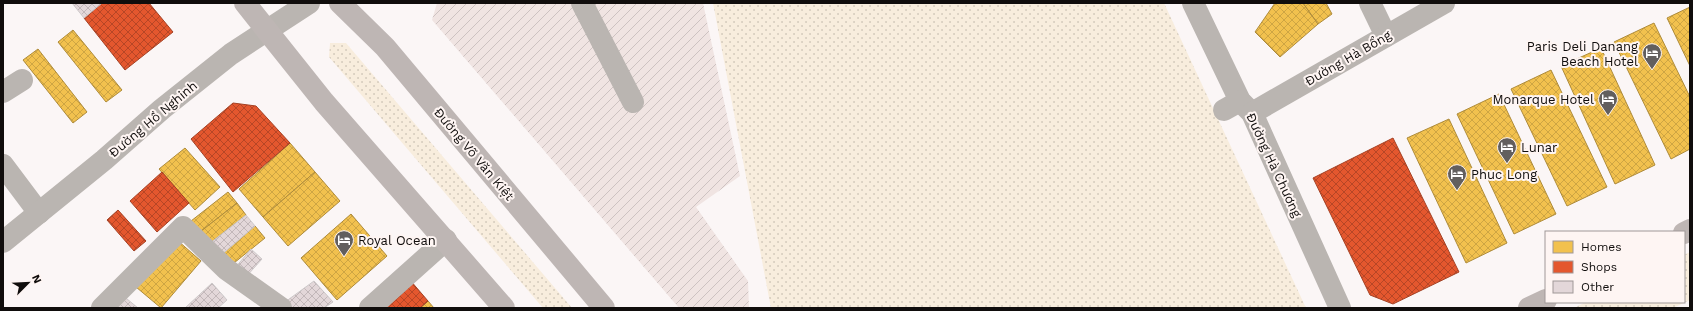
<svg xmlns="http://www.w3.org/2000/svg" width="1693" height="311" viewBox="0 0 1693 311" font-family="'Work Sans',sans-serif">
<style>
.industrial{fill:url(#industrial-furrows)}
.grass{fill:url(#grass-dots)}
.homes{fill:url(#homes-cross-hatch);stroke:#ae8b3a}
.shops{fill:url(#shops-cross-hatch);stroke:#a44124}
.building{fill:url(#building-cross-hatch);stroke:#cdc9ca}
.lines{fill:none;stroke-linecap:round;stroke-linejoin:round}
.minor{stroke:#bab5b1;stroke-width:22}
.major{stroke:#beb6b4;stroke-width:22}
.labels{text-anchor:middle;dominant-baseline:central;stroke-width:4;stroke-linejoin:round;paint-order:stroke}
.poi-label{font-size:13px;fill:#100d0c;stroke:#fef5f3;text-anchor:start}
.street-label{font-size:13px;fill:#100d0c;stroke:#fef5f3}
</style>
<defs>
<pattern id="industrial-furrows" width="10" height="10" patternUnits="userSpaceOnUse"><rect width="10" height="10" fill="#f0e4e2"/><path d="M-1 1l2-2M0 10L10 0M9 11l2-2" fill="none" stroke="#cdc2c1"/></pattern>
<pattern id="grass-dots" width="8" height="8" patternUnits="userSpaceOnUse"><rect width="8" height="8" fill="#f8eddd"/><path d="M2 2h.1M6 6h.1" fill="none" stroke="#d4cabc" stroke-width="1.8" stroke-linecap="round"/></pattern>
<pattern id="homes-cross-hatch" width="8" height="8" patternUnits="userSpaceOnUse"><rect width="8" height="8" fill="#f2c14e"/><path d="M0 0l8 8M0 8l8-8" fill="none" stroke="#cea543"/></pattern>
<pattern id="shops-cross-hatch" width="8" height="8" patternUnits="userSpaceOnUse"><rect width="8" height="8" fill="#e4572e"/><path d="M0 0l8 8M0 8l8-8" fill="none" stroke="#b74626"/></pattern>
<pattern id="building-cross-hatch" width="8" height="8" patternUnits="userSpaceOnUse"><rect width="8" height="8" fill="#e3d7d9"/><path d="M0 0l8 8M0 8l8-8" fill="none" stroke="#c2b7b9"/></pattern>
</defs>
<rect width="100%" height="100%" fill="#fbf6f6"/>
<polygon class="industrial" points="437,3 703,3 740,176 696,207 748,281 749,308 679,308 432,20"/>
<g class="grass">
<polygon points="713,3 1164,3 1306,308 771,308"/>
<polygon points="330,43 346,43 572,308 543,308 329,57"/>
<polygon points="1690,252 1690,300 1673,308 1574,308 1586,302 1684,302 1684,255"/>
</g>
<g class="homes">
<polygon points="1275,3 1303,3 1318,24 1280,57 1255,32"/>
<polygon points="1303,3 1326,3 1332,14 1318,24"/>
<polygon points="1690,7 1690,66 1667,18"/>
<polygon points="1654,23 1690,97 1690,149 1671,159 1614,42"/>
<polygon points="73,30 122,90 106,102 58,42"/>
<polygon points="1601,48 1655,165 1615,184 1561,66"/>
<polygon points="38,49 87,112 73,123 23,60"/>
<polygon points="1551,70 1607,187 1567,206 1511,89"/>
<polygon points="1499,94 1556,214 1514,234 1457,114"/>
<polygon points="1449,119 1507,243 1466,263 1407,138"/>
<polygon points="290,143 315,172 263,217 239,189"/>
<polygon points="185,148 220,187 195,210 159,169"/>
<polygon points="315,172 340,201 288,246 263,217"/>
<polygon points="228,192 237,203 200,232 191,221"/>
<polygon points="237,203 246,215 209,244 200,232"/>
<polygon points="351,214 387,256 337,300 301,258"/>
<polygon points="255,226 265,238 229,267 220,256"/>
<polygon points="177,240 201,261 161,308 136,287"/>
<polygon points="428,301 434,308 420,308"/>
</g>
<g class="shops">
<polygon points="102,3 149,3 173,32 125,70 84,18"/>
<polygon points="233,103 256,106 290,143 233,192 191,139"/>
<polygon points="1393,138 1459,272 1393,304 1370,295 1313,178"/>
<polygon points="162,172 189,203 157,232 130,201"/>
<polygon points="118,210 146,241 134,251 107,220"/>
<polygon points="410,280 428,301 420,308 378,308"/>
</g>
<g class="building">
<polygon points="72,3 102,3 84,18"/>
<polygon points="246,215 255,226 220,256 209,244"/>
<polygon points="251,249 262,259 245,278 234,269"/>
<polygon points="314,281 333,302 324,308 293,308 285,302"/>
<polygon points="212,283 227,300 218,308 185,308"/>
<polygon points="121,294 138,308 108,308"/>
</g>
<g class="lines">
<g class="minor">
<polyline points="582,3 633,102"/>
<polyline points="1193,3 1240,101 1252,113 1340,308"/>
<polyline points="1370,3 1386,36"/>
<polyline points="3,92 22,80"/>
<polyline points="1224,110 1240,101"/>
<polyline points="1252,113 1444,3"/>
<polyline points="3,165 39,213"/>
<polyline points="3,242 104,160 162,109 231,54 309,3"/>
<polyline points="102,308 183,227 226,269 281,308"/>
<polyline points="370,308 446,240"/>
</g>
<g class="major">
<polyline points="245,3 324,102 504,308"/>
<polyline points="340,3 385,47 604,308"/>
<polyline points="1684,233 1690,230"/>
<polyline points="1529,308 1546,300"/>
</g>
</g>
<defs>
<g id="hotel-pin" transform="scale(1)"><path d="M0 17L-7.5 6A9.5 9.5 0 1 1 7.5 6Z" fill="#625f5e" stroke="#fef5f3"/><path d="M-6-4.5h1.5V1H6V5H4.5V3h-9V5H-6ZM-4 0a1.8 1.8 0 1 1 3.6 0ZM.5 0V-2.5h3Q6-2.5 6 0Z" fill="#fff"/></g>
</defs>
<g fill-rule="evenodd">
<use href="#hotel-pin" x="1652" y="53"/>
<use href="#hotel-pin" x="1608" y="99"/>
<use href="#hotel-pin" x="1507" y="147"/>
<use href="#hotel-pin" x="1457" y="174"/>
<use href="#hotel-pin" x="344" y="240"/>
</g>
<g class="labels">
<g class="poi-label">
<text x="1638" y="46" text-anchor="end">Paris Deli Danang<tspan x="1638" dy="15">Beach Hotel</tspan></text>
<text x="1594" y="99" text-anchor="end">Monarque Hotel</text>
<text x="1521" y="147">Lunar</text>
<text x="1471" y="174">Phuc Long</text>
<text x="358" y="240">Royal Ocean</text>
</g>
<g class="street-label">
<text transform="translate(1348 58) rotate(-30)">Đường Hà Bổng</text>
<text transform="translate(153 119) rotate(-40)">Đường Hồ Nghinh</text>
<text transform="translate(474 154) rotate(50)">Đường Võ Văn Kiệt</text>
<text transform="translate(1274 165) rotate(65)">Đường Hà Chương</text>
</g>
</g>
<rect width="1693" height="311" fill="none" stroke="#100d0c" stroke-width="8"/>
<rect x="1545" y="231" width="140" height="72" fill="#fef5f3" stroke="#9f9897"/>
<rect x="1553" y="241" width="20" height="12" fill="#f2c14e" stroke="#9f9897"/>
<text x="1581" y="251" font-size="12" fill="#100d0c">Homes</text>
<rect x="1553" y="261" width="20" height="12" fill="#e4572e" stroke="#9f9897"/>
<text x="1581" y="271" font-size="12" fill="#100d0c">Shops</text>
<rect x="1553" y="281" width="20" height="12" fill="#e3d7d9" stroke="#9f9897"/>
<text x="1581" y="291" font-size="12" fill="#100d0c">Other</text>
<g transform="translate(28 283) rotate(66)" stroke="#fef5f3" stroke-width="3" paint-order="stroke">
<path d="M0-3L7 15L0 10L-7 15Z" fill="#100d0c"/>
<text y="-6" font-size="11" font-weight="bold" text-anchor="middle" fill="#100d0c">N</text>
</g>
</svg>
